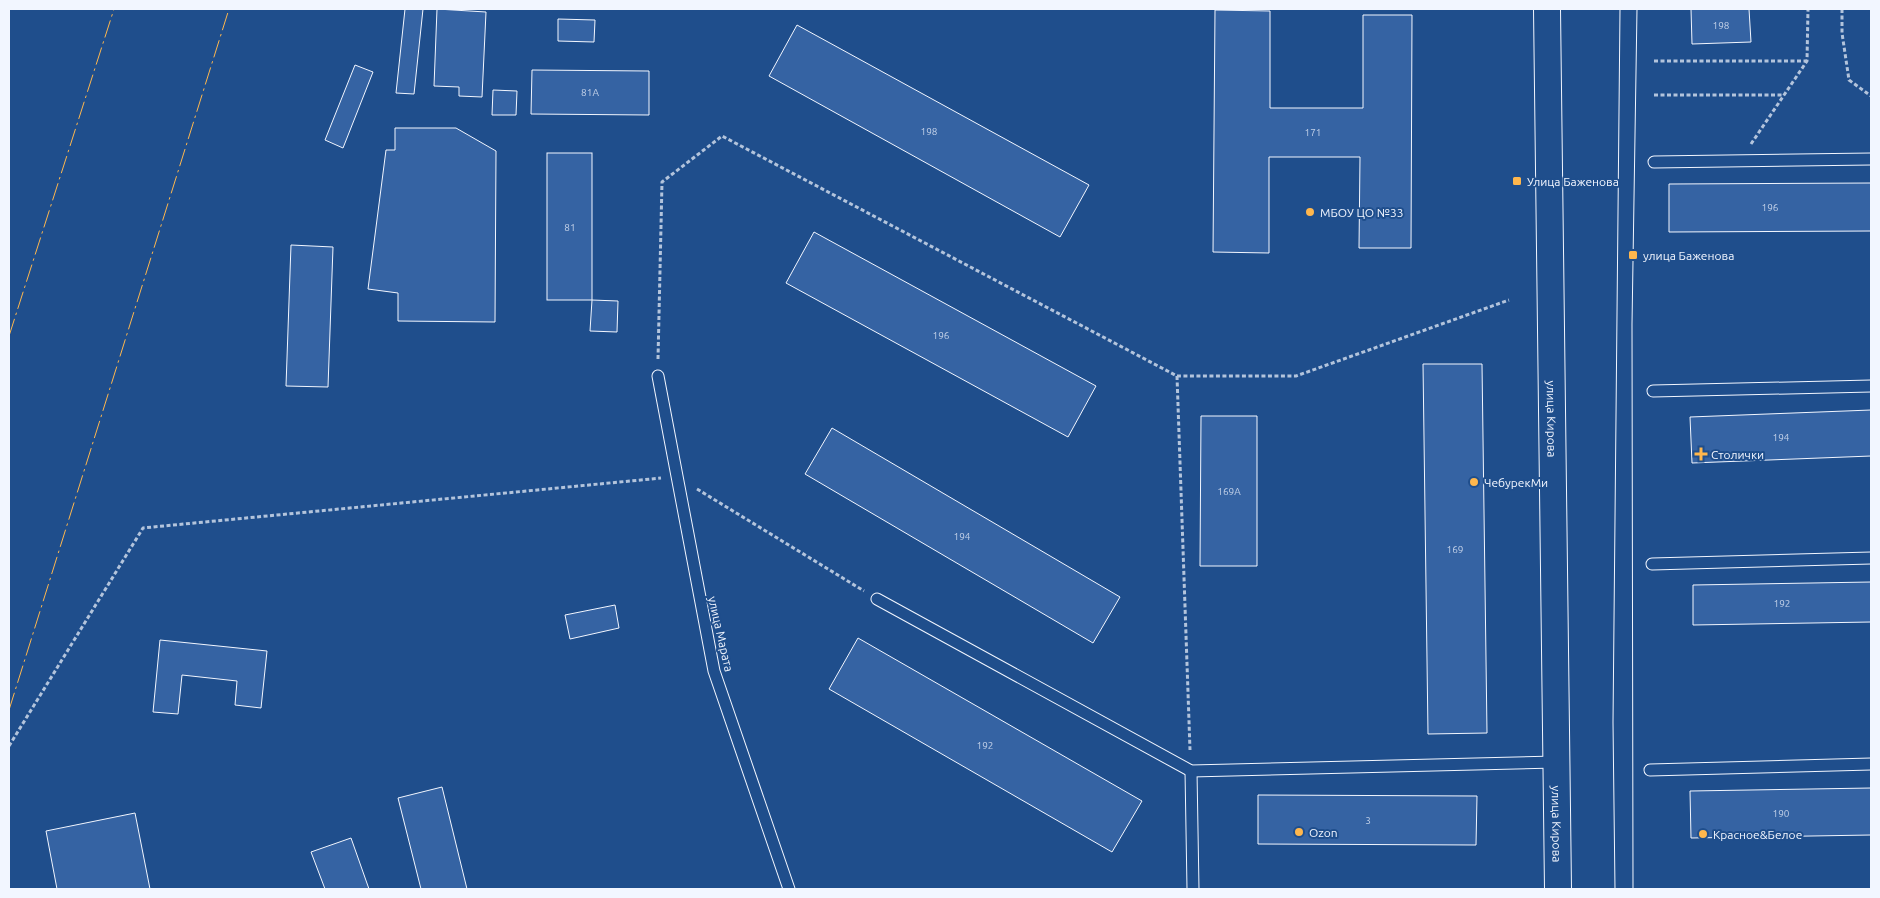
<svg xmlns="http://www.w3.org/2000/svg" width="1880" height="898" viewBox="0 0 1880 898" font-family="Ubuntu,sans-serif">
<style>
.building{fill:#3563a3;stroke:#f2f6ff}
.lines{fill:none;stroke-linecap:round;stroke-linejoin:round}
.service-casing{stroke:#f2f6ff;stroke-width:13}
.tertiary-casing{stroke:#f2f6ff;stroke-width:28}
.path{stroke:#b3c4dc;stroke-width:3;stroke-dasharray:4 2.5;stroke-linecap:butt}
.service{stroke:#1f4e8c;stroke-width:11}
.tertiary{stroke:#1f4e8c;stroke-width:26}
.tram{stroke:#f2f6ff;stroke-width:1}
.power{stroke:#ffb74d;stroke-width:1;stroke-dasharray:18 4 2.5 4;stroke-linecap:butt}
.poi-dot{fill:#ffb74d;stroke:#1f4e8c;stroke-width:2}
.labels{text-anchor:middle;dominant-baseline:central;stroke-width:4;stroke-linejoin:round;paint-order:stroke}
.number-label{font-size:10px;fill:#c3d1e8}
.poi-label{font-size:12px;fill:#f2f6ff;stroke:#1f4e8c;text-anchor:start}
.street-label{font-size:12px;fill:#f2f6ff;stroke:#1f4e8c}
</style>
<rect width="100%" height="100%" fill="#1f4e8c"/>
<g class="building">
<polygon points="405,9 423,9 414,94 396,93"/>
<polygon points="437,9 486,12 482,97 459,96 459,87 434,86"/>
<polygon points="1691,9 1749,9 1751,42 1692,44"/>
<polygon points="1215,10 1270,11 1270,108 1363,108 1363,15 1412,15 1411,248 1359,248 1360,157 1269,157 1269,253 1213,252"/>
<polygon points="558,19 595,20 594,42 558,41"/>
<polygon points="797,25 1089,185 1060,237 769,76"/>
<polygon points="355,65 373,72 343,148 325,140"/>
<polygon points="532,70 649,71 649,115 531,114"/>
<polygon points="493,90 517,91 516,115 492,115"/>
<polygon points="395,128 456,128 496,151 495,322 398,321 398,293 368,289 386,150 395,150"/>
<rect x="547" y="153" width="45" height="147"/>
<polygon points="1871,183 1871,231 1669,232 1669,184"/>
<polygon points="814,232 1096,386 1068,437 786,283"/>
<polygon points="291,245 333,247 328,387 286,386"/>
<polygon points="592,300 618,301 617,332 590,331"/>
<polygon points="1423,364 1482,364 1487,733 1428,734"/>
<polygon points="1871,410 1871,456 1692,463 1690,417"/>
<polygon points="1201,416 1257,416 1257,566 1200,566"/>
<polygon points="832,428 1120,597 1093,643 805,474"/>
<polygon points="1871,582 1871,622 1693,625 1693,585"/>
<polygon points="615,605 619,628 570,639 565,615"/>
<polygon points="858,638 1142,801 1112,852 829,689"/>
<polygon points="160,640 267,651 261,708 235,705 237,681 182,675 178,714 153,712"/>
<polygon points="442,787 467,889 421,889 398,798"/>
<polygon points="1871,788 1871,835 1691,838 1690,791"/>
<polygon points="1258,795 1477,796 1476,845 1258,844"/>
<polygon points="135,813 150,889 57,889 46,831"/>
<polygon points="351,838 369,889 325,889 311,852"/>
</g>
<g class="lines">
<g class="service-casing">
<g id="service">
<polyline points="1654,162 1871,159"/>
<polyline points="658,376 714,671 789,889"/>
<polyline points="1653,391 1871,386"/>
<polyline points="1652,564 1871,558"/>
<polyline points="877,599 1191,771 1556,762"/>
<polyline points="1650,770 1871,764"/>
<polyline points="1191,771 1193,889"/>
</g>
</g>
<g class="tertiary-casing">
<g id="tertiary">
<path id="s1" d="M1547,9L1558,889"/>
</g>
</g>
<g class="path">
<polyline points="1842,9 1842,33 1849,80 1871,96"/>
<polyline points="1654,61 1807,61"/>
<polyline points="1654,95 1784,95"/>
<polyline points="1751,144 1807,61 1808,9"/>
<polyline points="658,359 662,182 722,136 1177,376 1296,376 1509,300"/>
<polyline points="1177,376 1190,750"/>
<polyline points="697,489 864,591"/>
<polyline points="9,746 143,528 661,478"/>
</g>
<use href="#service" class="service"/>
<use href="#tertiary" class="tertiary"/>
<g class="tram">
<polyline points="1615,889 1613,722 1620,9"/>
<polyline points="1633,889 1632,324 1637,9"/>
</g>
<g class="power">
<polyline points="9,336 114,9"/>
<polyline points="9,710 229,9"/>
</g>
</g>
<g class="poi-dot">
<rect x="1512" y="176" width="10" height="10" rx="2.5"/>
<circle cx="1310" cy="212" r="5"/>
<rect x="1628" y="250" width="10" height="10" rx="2.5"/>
<path d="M1698.5 446.5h5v5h5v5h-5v5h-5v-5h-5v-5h5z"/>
<circle cx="1474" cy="482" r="5"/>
<circle cx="1299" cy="832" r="5"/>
<circle cx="1703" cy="834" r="5"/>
</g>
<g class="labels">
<g class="number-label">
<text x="1721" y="25">198</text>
<text x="590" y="92">81А</text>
<text x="929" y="131">198</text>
<text x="1313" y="132">171</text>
<text x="1770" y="207">196</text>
<text x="570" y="227">81</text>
<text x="941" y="335">196</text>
<text x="1781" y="437">194</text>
<text x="1229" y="491">169А</text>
<text x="962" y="536">194</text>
<text x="1455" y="549">169</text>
<text x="1782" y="603">192</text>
<text x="985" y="745">192</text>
<text x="1781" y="813">190</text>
<text x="1368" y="820">3</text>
</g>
<g class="poi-label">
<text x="1527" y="181">Улица Баженова</text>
<text x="1320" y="212">МБОУ ЦО №33</text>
<text x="1643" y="255">улица Баженова</text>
<text x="1711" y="454">Столички</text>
<text x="1484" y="482">ЧебурекМи</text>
<text x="1309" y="832">Ozon</text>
<text x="1713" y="834">Красное&amp;Белое</text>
</g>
<g class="street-label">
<text stroke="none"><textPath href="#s1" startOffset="410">улица Кирова</textPath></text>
<text transform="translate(721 634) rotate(77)">улица Марата</text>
<text stroke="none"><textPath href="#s1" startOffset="815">улица Кирова</textPath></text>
</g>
</g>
<rect width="1880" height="898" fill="none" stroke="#f2f6ff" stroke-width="20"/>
</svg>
